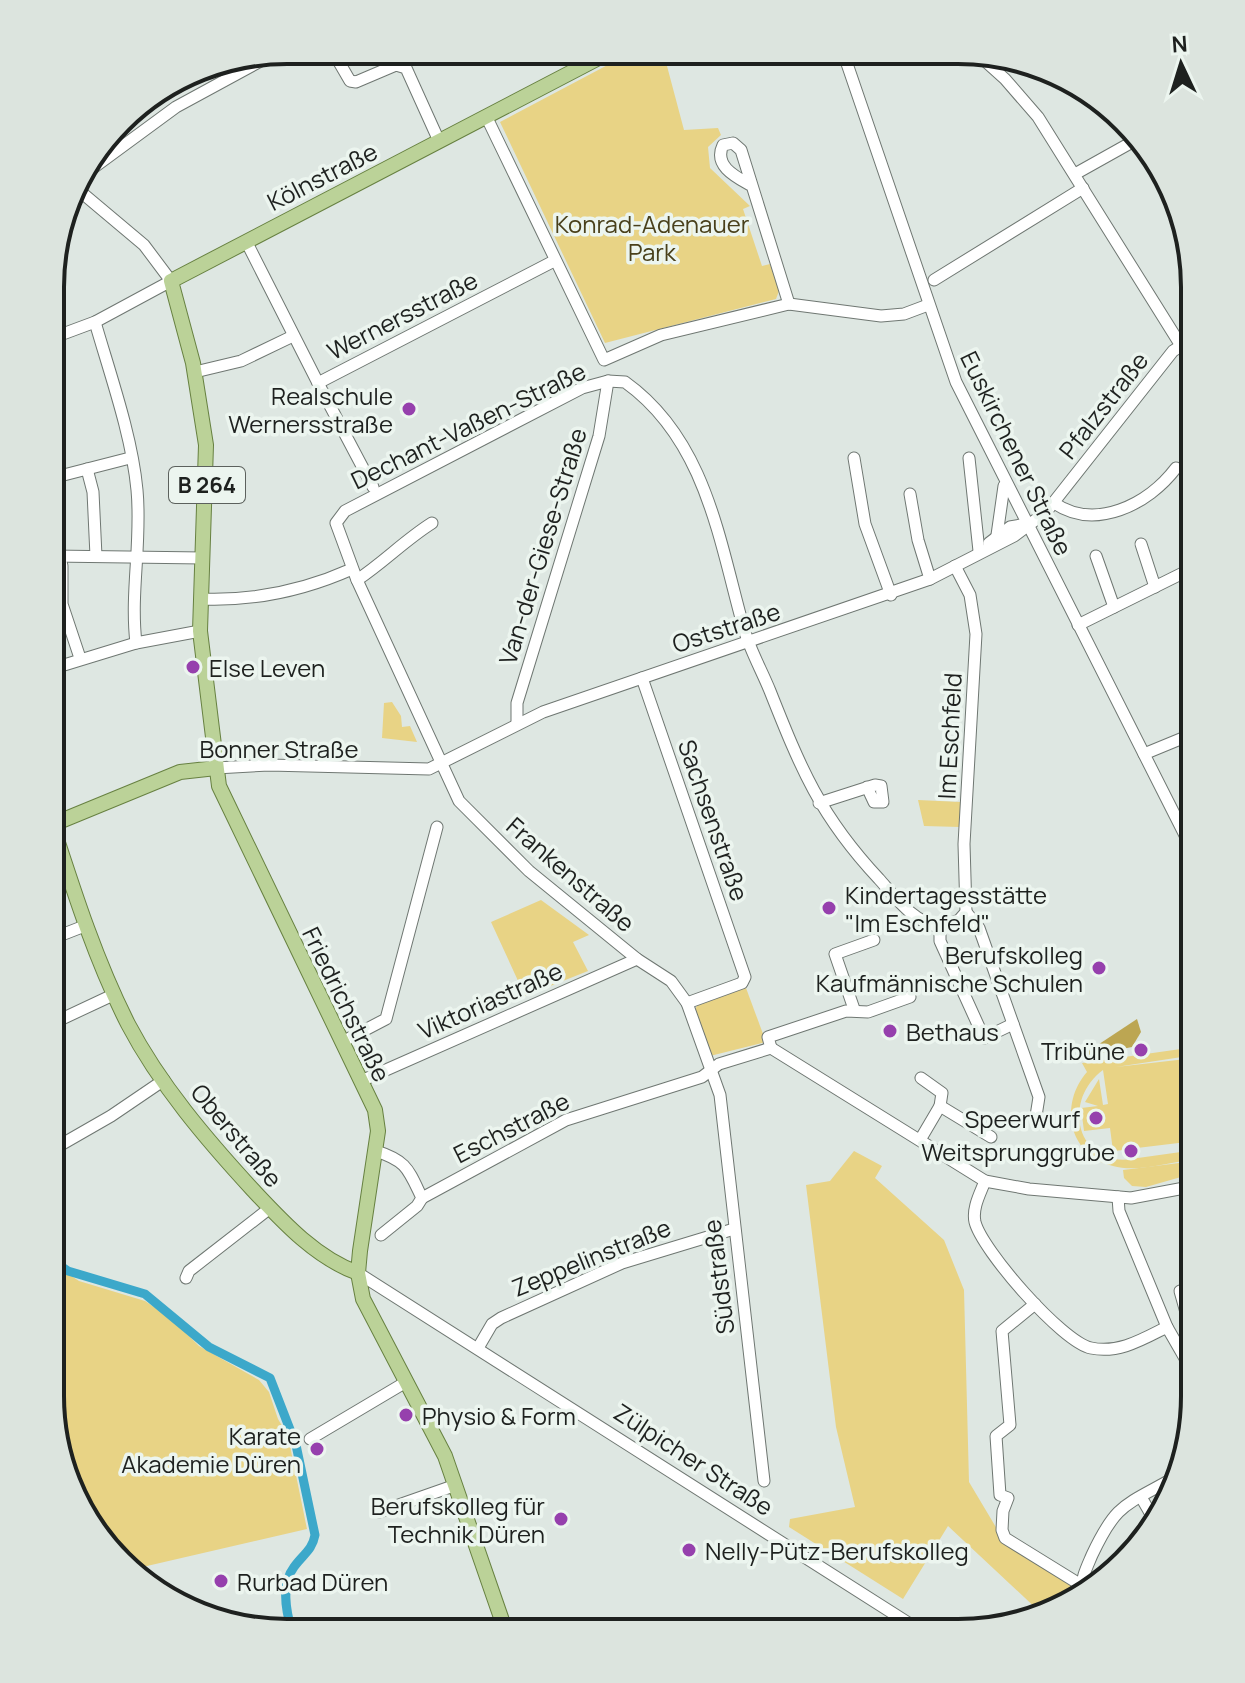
<svg xmlns="http://www.w3.org/2000/svg" width="1245" height="1683" viewBox="0 0 1245 1683" font-family="Manrope,sans-serif">
<style>
.green{fill:#e8d385;fill-rule:evenodd}
.forest{fill:#bca652}
.lines{fill:none;stroke-linecap:round;stroke-linejoin:round}
.canal{stroke:#3ca8ca;stroke-width:9}
.minor-casing{stroke:#6f7772;stroke-width:13}
.major-casing{stroke:#678141;stroke-width:16}
.minor{stroke:#fff;stroke-width:11}
.major{stroke:#bbd298;stroke-width:14}
.poi-dot{fill:#9640ad;stroke:#ecf5ef;stroke-width:3}
.labels{text-anchor:middle;dominant-baseline:central;stroke-width:7;stroke-linejoin:round;paint-order:stroke}
.shield{fill:#ecf5ef;stroke:#5c615d;stroke-width:2}
.shield-label{font-size:22px;font-weight:bold;fill:#1e211f}
.street-label{font-size:24px;fill:#1e211f;stroke:#ecf5ef}
.park-label{font-size:24px;fill:#49401b;stroke:#ecf5ef}
.poi-label{font-size:24px;fill:#1e211f;stroke:#ecf5ef;text-anchor:end}
.rim{fill:none;stroke:#1e211f;stroke-width:4}
</style>
<rect width="100%" height="100%" fill="#dee7e2"/>
<g class="green">
<polygon points="634,51 663,51 684,130 718,128 721,135 708,147 710,168 750,206 743,209 762,266 770,264 779,291 776,299 605,343 500,122"/>
<polygon points="392,702 401,716 402,727 410,726 417,742 382,738 384,703"/>
<polygon points="918,800 961,802 960,827 924,826"/>
<polygon points="541,900 589,935 573,942 588,971 525,996 491,922"/>
<polygon points="746,988 766,1042 710,1056 695,1011 697,1005"/>
<path d="M1195,1047V1055L1116,1067L1195,1058V1141L1137,1148L1138,1158L1195,1150V1159C1170,1162 1137,1173 1113,1166C1068,1155 1059,1104 1087,1072L1082,1063ZM1103,1070L1108,1104L1103,1105L1099,1079L1085,1102L1098,1106L1081,1108L1084,1131L1110,1128L1113,1151L1124,1150L1125,1158L1132,1159C1077,1167 1061,1101 1103,1070Z"/>
<polygon points="854,1151 882,1166 875,1178 944,1240 964,1290 969,1482 1003,1539 1075,1582 1074,1598 1063,1608 1041,1613 948,1526 903,1599 789,1527 790,1519 855,1507 836,1427 806,1185 830,1181"/>
<polygon points="1195,1161 1195,1173 1146,1187 1132,1186 1124,1178 1123,1170"/>
<polygon points="50,1262 79,1281 145,1301 172,1319 199,1346 259,1380 269,1392 278,1419 288,1436 307,1529 134,1569 75,1501 50,1396"/>
</g>
<polygon class="forest" points="1137,1019 1141,1032 1132,1047 1078,1058"/>
<g class="lines">
<path class="canal" d="M50,1259L68,1271L145,1294L209,1347L270,1378L296,1445L315,1535C312,1551 303,1554 294,1567C281,1584 286,1612 292,1631"/>
<g class="minor-casing">
<g id="minor">
<polyline points="332,50 350,81 356,82 396,65 406,68 439,141"/>
<polyline points="843,52 956,382 1195,855"/>
<polyline points="975,52 1005,79 1038,117 1195,368"/>
<polyline points="486,116 604,360 661,335 789,304 881,316 904,314 928,305"/>
<polyline points="1075,174 1134,141"/>
<polyline points="78,179 176,107 279,51"/>
<path d="M752,186C736,177 713,166 723,145L733,143L741,150L789,304"/>
<polyline points="246,241 318,383 554,261"/>
<polyline points="934,280 1083,188"/>
<path d="M95,322C110,374 132,436 137,490C142,541 130,592 136,643"/>
<polyline points="52,338 95,322 171,281 144,245 75,187"/>
<polyline points="195,372 241,361 293,336"/>
<polyline points="318,383 373,487"/>
<polyline points="854,458 865,524 891,595"/>
<polyline points="969,458 979,551"/>
<polyline points="87,469 93,492 96,556"/>
<polyline points="52,478 130,458"/>
<polyline points="910,494 918,540 930,579"/>
<path d="M1054,503C1095,531 1148,505 1176,468"/>
<polyline points="52,523 62,566 62,604 80,658"/>
<polyline points="997,535 1004,486"/>
<polyline points="989,543 1010,527 1026,524"/>
<polyline points="1141,544 1155,587"/>
<polyline points="52,556 203,558"/>
<polyline points="1096,556 1114,607"/>
<path d="M357,580C384,562 405,540 432,523"/>
<path d="M202,599C254,601 305,590 352,569"/>
<polyline points="1078,625 1195,567"/>
<polyline points="51,669 136,643 200,631"/>
<polyline points="642,678 745,977 742,983 687,1003"/>
<polyline points="517,722 517,703 599,436 608,381"/>
<polyline points="1144,754 1195,733"/>
<polyline points="216,768 269,765 429,769 543,712 930,579 1014,536 1046,512 1173,351 1195,337"/>
<polyline points="819,803 875,785 881,786 883,802 874,802 867,787"/>
<polyline points="966,912 979,928 1039,1097 1036,1116"/>
<polyline points="940,927 940,941 984,1038 1013,1024"/>
<polyline points="51,939 87,925"/>
<polyline points="854,1009 835,954 874,940"/>
<polyline points="51,1024 115,994"/>
<polyline points="342,1042 386,1019 437,827"/>
<polyline points="771,1048 985,1181 1029,1189 1131,1198 1195,1186"/>
<polyline points="771,1048 768,1037 846,1011 868,1012 910,997"/>
<polyline points="921,1078 942,1093 940,1106"/>
<polyline points="361,1081 637,959"/>
<polyline points="920,1140 940,1106 991,1137"/>
<polyline points="50,1151 111,1116 164,1080"/>
<path d="M376,1151C407,1161 408,1169 422,1198L417,1206L381,1235"/>
<path d="M985,1181C980,1194 972,1208 975,1222C982,1250 1062,1342 1091,1348C1119,1354 1143,1339 1167,1327"/>
<polyline points="1118,1197 1119,1211 1167,1327 1194,1374"/>
<polyline points="422,1198 566,1120 702,1077 719,1064 771,1048"/>
<polyline points="358,1273 924,1633"/>
<polyline points="186,1278 189,1271 270,1208"/>
<polyline points="1180,1291 1194,1341"/>
<polyline points="1035,1304 1002,1331 1010,1425 996,1436 1000,1495 1008,1498 1003,1511 1002,1530 1005,1538 1081,1585"/>
<polyline points="478,1348 492,1324 501,1318 622,1263 734,1229"/>
<polyline points="310,1439 406,1382"/>
<path d="M764,1481L720,1095L687,1003L671,981L637,959L529,871L459,801L357,580L336,523L345,511L582,388L608,381L625,382C706,440 719,540 744,629C750,650 762,671 770,691C801,769 820,816 879,879C896,898 913,922 940,927L959,920L966,912L964,844L976,634L970,595L955,566"/>
<polyline points="1141,1497 1156,1523"/>
<polyline points="379,1512 456,1485"/>
<path d="M1082,1591C1081,1578 1087,1567 1092,1555C1116,1504 1124,1506 1172,1479"/>
<polyline points="730,1632 738,1630"/>
</g>
</g>
<g class="major-casing">
<g id="major">
<path d="M52,824C74,892 96,961 128,1024C160,1085 207,1140 253,1190C283,1222 316,1258 358,1273"/>
<polyline points="51,825 180,772 216,768"/>
<polyline points="506,1632 445,1456 363,1299 358,1273 360,1251 378,1131 375,1110 219,786 200,631 206,445 193,363 171,281 612,51"/>
</g>
</g>
<use href="#minor" class="minor"/>
<use href="#major" class="major"/>
</g>
<g class="poi-dot">
<circle cx="409" cy="409" r="8"/>
<circle cx="193" cy="667" r="8"/>
<circle cx="829" cy="908" r="8"/>
<circle cx="1099" cy="968" r="8"/>
<circle cx="890" cy="1031" r="8"/>
<circle cx="1141" cy="1050" r="8"/>
<circle cx="1096" cy="1118" r="8"/>
<circle cx="1131" cy="1151" r="8"/>
<circle cx="406" cy="1415" r="8"/>
<circle cx="317" cy="1449" r="8"/>
<circle cx="561" cy="1519" r="8"/>
<circle cx="689" cy="1550" r="8"/>
<circle cx="221" cy="1581" r="8"/>
</g>
<g class="labels">
<rect class="shield" x="169" y="467" width="76" height="36" rx="6"/>
<g class="shield-label">
<text x="207" y="485">B 264</text>
</g>
<g class="street-label">
<text transform="translate(322 176) rotate(-27)">Kölnstraße</text>
<text transform="translate(402 315) rotate(-27)">Wernersstraße</text>
<text transform="translate(1103 405) rotate(-52)">Pfalzstraße</text>
<text transform="translate(468 425) rotate(-26)">Dechant-Vaßen-Straße</text>
<text transform="translate(1017 453) rotate(64)">Euskirchener Straße</text>
<text transform="translate(542 546) rotate(-73)">Van-der-Giese-Straße</text>
<text transform="translate(726 627) rotate(-18)">Oststraße</text>
<text transform="translate(949 736) rotate(-87)">Im Eschfeld</text>
<text x="279" y="748">Bonner Straße</text>
<text transform="translate(714 820) rotate(71)">Sachsenstraße</text>
<text transform="translate(571 874) rotate(41)">Frankenstraße</text>
<text transform="translate(490 1000) rotate(-24)">Viktoriastraße</text>
<text transform="translate(347 1004) rotate(64)">Friedrichstraße</text>
<text transform="translate(511 1127) rotate(-27)">Eschstraße</text>
<text transform="translate(237 1135) rotate(50)">Oberstraße</text>
<text transform="translate(591 1257) rotate(-22)">Zeppelinstraße</text>
<text transform="translate(718 1277) rotate(-97)">Südstraße</text>
<text transform="translate(694 1459) rotate(33)">Zülpicher Straße</text>
</g>
<g class="park-label">
<text x="652" y="223">Konrad-Adenauer<tspan x="652" dy="28">Park</tspan></text>
</g>
<g class="poi-label">
<text x="393" y="395">Realschule<tspan x="393" dy="28">Wernersstraße</tspan></text>
<text x="209" y="667" text-anchor="start">Else Leven</text>
<text x="845" y="894" text-anchor="start">Kindertagesstätte<tspan x="845" dy="28">"Im Eschfeld"</tspan></text>
<text x="1083" y="954">Berufskolleg<tspan x="1083" dy="28">Kaufmännische Schulen</tspan></text>
<text x="906" y="1031" text-anchor="start">Bethaus</text>
<text x="1125" y="1050">Tribüne</text>
<text x="1080" y="1118">Speerwurf</text>
<text x="1115" y="1151">Weitsprunggrube</text>
<text x="422" y="1415" text-anchor="start">Physio &amp; Form</text>
<text x="301" y="1435">Karate<tspan x="301" dy="28">Akademie Düren</tspan></text>
<text x="545" y="1505">Berufskolleg für<tspan x="545" dy="28">Technik Düren</tspan></text>
<text x="705" y="1550" text-anchor="start">Nelly-Pütz-Berufskolleg</text>
<text x="237" y="1581" text-anchor="start">Rurbad Düren</text>
</g>
</g>
<path d="M0 0H1245V1683H0ZM287 64H958A223 223 0 0 1 1181 287V1396A223 223 0 0 1 958 1619H287A223 223 0 0 1 64 1396V287A223 223 0 0 1 287 64Z" fill="#dce4de" fill-rule="evenodd"/>
<path class="rim" d="M287 64H958A223 223 0 0 1 1181 287V1396A223 223 0 0 1 958 1619H287A223 223 0 0 1 64 1396V287A223 223 0 0 1 287 64Z"/>
<g transform="translate(1181 64) rotate(356)" stroke="#ecf5ef" stroke-width="6" paint-order="stroke">
<path d="M0-6L14 30L0 20L-14 30Z" fill="#1e211f"/>
<text y="-12" font-size="22" font-weight="bold" text-anchor="middle" fill="#1e211f">N</text>
</g>
</svg>
